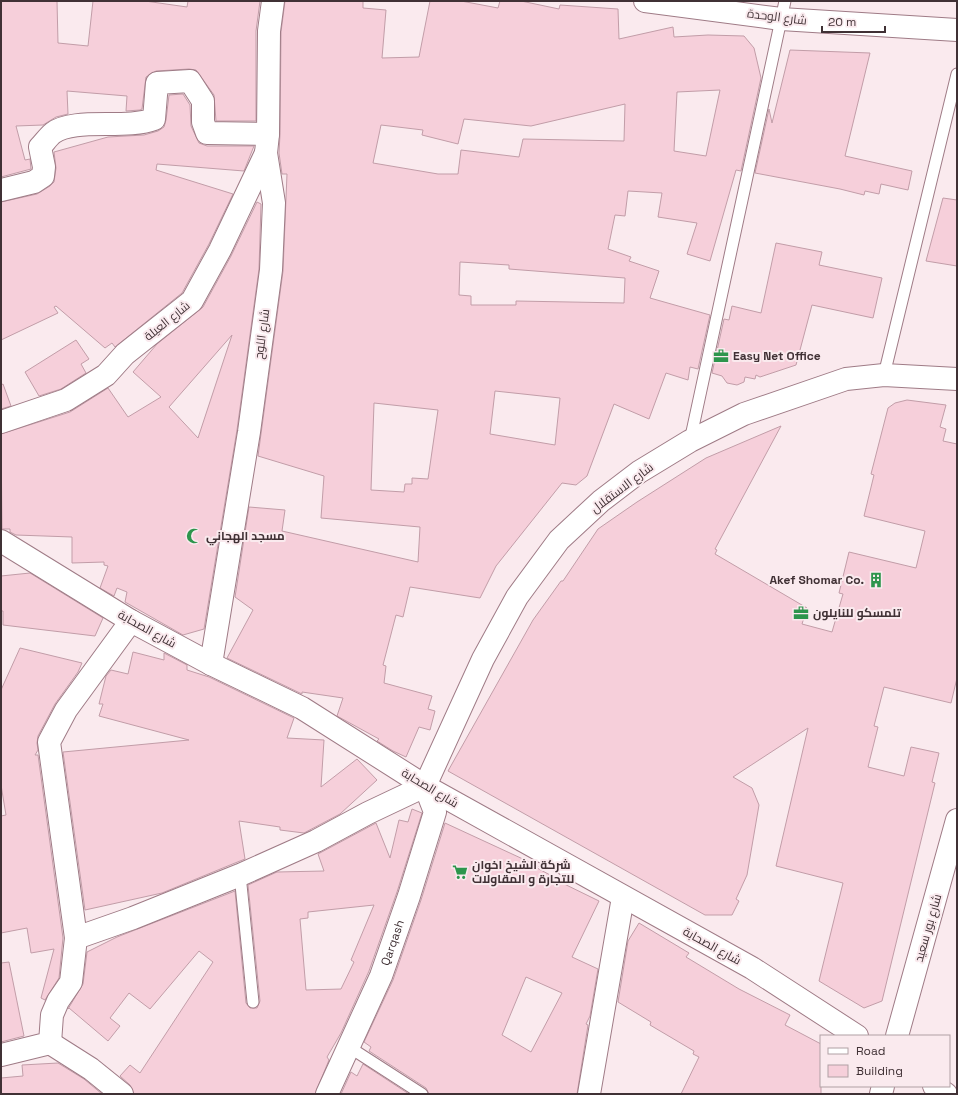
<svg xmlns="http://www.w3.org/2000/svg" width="958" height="1095" viewBox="0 0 958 1095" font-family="'Space Grotesk',Cairo,sans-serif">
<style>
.building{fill:#f6cfda;stroke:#c29da8;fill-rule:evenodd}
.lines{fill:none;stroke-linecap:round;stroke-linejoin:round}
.service-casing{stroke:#9f7b86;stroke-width:13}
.minor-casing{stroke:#9f7b86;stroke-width:24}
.tertiary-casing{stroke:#9f7b86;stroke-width:24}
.secondary-casing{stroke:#9f7b86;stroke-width:24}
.service{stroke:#fff;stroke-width:11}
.minor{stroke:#fff;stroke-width:22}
.tertiary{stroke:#fff;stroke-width:22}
.secondary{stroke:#fff;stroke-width:22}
.labels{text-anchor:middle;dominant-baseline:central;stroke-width:4;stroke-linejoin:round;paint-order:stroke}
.street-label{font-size:12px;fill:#403135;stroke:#faeaee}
.poi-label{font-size:12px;font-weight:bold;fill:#403135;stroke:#faeaee;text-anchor:start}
</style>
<rect width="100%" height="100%" fill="#faeaee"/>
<g class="building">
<polygon points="1,1 57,1 58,43 88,46 93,1 145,1 187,7 188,1 260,1 256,31 256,121 216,121 214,95 196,70 189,69 156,71 146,77 142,109 140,110 126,111 127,96 67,91 68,114 56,117 43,125 16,126 25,160 30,159 31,169 1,177"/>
<path d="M285,1H363V8L386,10L382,58L419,57L430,1H461L498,8L500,1H521L559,9L560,5L618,9L619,39L673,27L674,37L708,35L744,36L754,48L761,78L741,171L736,170L710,261L687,254L697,223L658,217L662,193L628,191L625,216L615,215L608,249L631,257L629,261L659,271L650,298L710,315L698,369L690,367L688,380L666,373L649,419L614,404L587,476L576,485L562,483L496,566L480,598L410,587L403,617L396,615L383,665L386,666L384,683L432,696L428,709L435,711L430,730L419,727L406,757L393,751L377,741L379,739L337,716L343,698L302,692V694L227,658L253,610L235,597L249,507L285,510L282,531L418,562L420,527L321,518L324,476L258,456L283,271L287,174H282L279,153L280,134L281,32ZM720,90L706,156L674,151L677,92ZM625,104L624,141L523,139L519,157L461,150L458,174H438L373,163L381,125L423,130L422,135L458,144L464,119L531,126ZM460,262L509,265V269L625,278L624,303L516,301V305H471V296L459,295ZM495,391L560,398L555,445L490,434ZM374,403L438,410L428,479L412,478V484H405L404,492L371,490Z"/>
<polygon points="790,50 870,53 845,156 912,171 908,190 881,184 879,194 865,191 864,195 840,189 755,173 769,109 772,123"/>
<polygon points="183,94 190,105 191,126 199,143 207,146 254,146 244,171 157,164 156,170 233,194 209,244 182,293 115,347 112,343 105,348 56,306 54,307 58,313 1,340 1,202 37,194 50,186 54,182 56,168 54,152 108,137 144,135 158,131 164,127 166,120 169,95"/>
<polygon points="943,198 957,200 957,266 926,261"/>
<path d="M257,202L261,204L259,269L237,430L204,629L183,635L125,602L127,592L117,588L114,596L100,588L108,566L104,565V562L72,563V537L16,535L10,532V529H2L1,434L70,412L108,388L128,417L161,397L133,372L157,344L203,307L231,256ZM232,335L198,438L169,407Z"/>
<polygon points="776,243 822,252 819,265 882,278 873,318 812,305 796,365 760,377 756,375 755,379 745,377 744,382 737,385 727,383 722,376 712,373 724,319 729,320 732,306 761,313"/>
<polygon points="76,340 89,359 81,364 86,373 61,389 39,396 25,372"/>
<polygon points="3,384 11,406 1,409 1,385"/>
<polygon points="907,400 946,405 940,427 946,429 943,441 957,444 957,678 951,703 884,687 874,726 878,727 868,767 904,776 911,747 939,753 932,782 935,783 882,1001 864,1008 819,981 843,883 776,866 808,728 733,777 752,788 759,805 747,875 736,899 739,901 732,915 705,915 448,771 533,620 561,581 563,581 598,529 637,502 706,458 781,426 715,549 717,550 715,554 807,608 802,624 832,632 843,594 839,593 849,552 916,568 925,531 864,516 874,475 871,474 888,408 895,403"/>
<polygon points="30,573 103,618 95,636 3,625 3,611 1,611 1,576"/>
<polygon points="20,648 82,663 78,672 55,704 38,736 37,743 38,750 35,755 38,755 63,938 59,978 45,1000 41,998 54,949 31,953 27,928 1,933 1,816 6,815 1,785 1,690"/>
<polygon points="133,652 164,660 164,653 187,665 187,670 209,677 294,718 287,738 324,740 321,787 357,759 377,780 340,814 304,833 280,830 280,827 239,821 245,859 235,863 162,893 85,910 63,752 189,740 99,716 103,704 99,704 106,676 111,670 128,674"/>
<path d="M412,809L422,813L397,892L369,971L341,1033L327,1057L329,1060L315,1094H134L130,1085L120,1076L130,1065L140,1073L213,962L199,951L150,1009L129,993L110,1018L120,1026L108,1041L69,1008L68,1009L83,984L87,952L117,937L235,891L246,1003L250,1008H257L260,1001L248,885L277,872L324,871L318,854L376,823L390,858L399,820L408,822ZM374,905L351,960L354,962L341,989L306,990L300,919L308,918V912Z"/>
<path d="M445,823L538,866L537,868L552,876V878L599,901L572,957L598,969L590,1016L586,1024L588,1025L577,1094H429L426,1088L369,1051L371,1047L364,1042L393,980L421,900ZM526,977L562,993L531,1052L502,1035Z"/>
<polygon points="639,923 689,953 686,957 739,989 790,1015 785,1025 821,1044 821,1094 681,1094 699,1057 693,1054 694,1051 650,1025 651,1022 618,1002 628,941"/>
<polygon points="9,962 24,1036 1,1042 1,963"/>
<polygon points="58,1063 84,1079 102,1094 1,1094 1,1078 23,1076 22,1065"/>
<polygon points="363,1064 409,1094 341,1094 351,1072 357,1076"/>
</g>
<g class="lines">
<g class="service-casing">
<g id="service">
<polyline points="884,375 957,74"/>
<polyline points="690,441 785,1"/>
<polyline points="240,875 253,1002"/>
<polyline points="349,1047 422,1094"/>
</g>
</g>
<g class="minor-casing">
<g id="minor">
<path d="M1,190L34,182L43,176L44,167L40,147C44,143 48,137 53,133C74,117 126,130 154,119L157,83L190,81L203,101V122L207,133L268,134"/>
<polyline points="1,422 66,400 106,375 125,354 192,301 220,250 266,153"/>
<polyline points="1,541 131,621 211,664 302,708 425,786 752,968 857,1036"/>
<polyline points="211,664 249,432 271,270 274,203 266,153 268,134 269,31 273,1"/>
<polyline points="425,786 483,659 517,597 559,540 601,501 639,472 690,441 744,414 846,379 884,375 957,379"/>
<polyline points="76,938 49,742 66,710 131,621"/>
<polyline points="50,1043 91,1069 122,1094"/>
<polyline points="1,1055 50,1043 52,1015 58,1001 71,982 76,938 133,918 240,875 316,841 368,813 425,786"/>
<polyline points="934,1086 946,1094"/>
<path id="s1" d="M327,1094L381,976L409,896L435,812L425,786"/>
<polyline points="589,1094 623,897"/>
</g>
</g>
<g class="tertiary-casing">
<g id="tertiary">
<polyline points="897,1036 957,820"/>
<polyline points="881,1094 883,1086"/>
</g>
</g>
<g class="secondary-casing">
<polyline id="secondary" points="645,1 781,19 957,30"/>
</g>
<use href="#service" class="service"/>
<use href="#minor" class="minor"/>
<use href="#tertiary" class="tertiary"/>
<use href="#secondary" class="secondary"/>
</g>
<defs>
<g id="office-bare" transform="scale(1.2)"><path d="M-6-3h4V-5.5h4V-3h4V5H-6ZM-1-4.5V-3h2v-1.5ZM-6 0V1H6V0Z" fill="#2d954c" stroke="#faeaee" stroke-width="2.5" paint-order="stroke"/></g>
<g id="mosque-bare" transform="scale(1.2)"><path d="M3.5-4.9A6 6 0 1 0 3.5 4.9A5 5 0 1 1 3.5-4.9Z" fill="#2d954c" stroke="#faeaee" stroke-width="2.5" paint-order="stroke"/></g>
<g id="building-bare" transform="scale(1.2)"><path d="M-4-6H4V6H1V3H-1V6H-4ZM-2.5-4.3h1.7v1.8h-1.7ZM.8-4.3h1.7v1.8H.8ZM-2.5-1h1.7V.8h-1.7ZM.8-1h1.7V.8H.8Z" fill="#2d954c" stroke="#faeaee" stroke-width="2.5" paint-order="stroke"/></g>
<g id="supermarket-bare" transform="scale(1.2)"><path d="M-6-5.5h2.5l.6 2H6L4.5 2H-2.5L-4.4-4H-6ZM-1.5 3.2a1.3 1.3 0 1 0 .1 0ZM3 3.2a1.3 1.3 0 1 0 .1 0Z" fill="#2d954c" stroke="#faeaee" stroke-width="2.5" paint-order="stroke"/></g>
</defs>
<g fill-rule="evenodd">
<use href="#office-bare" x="721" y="356"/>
<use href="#mosque-bare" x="194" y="536"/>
<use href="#building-bare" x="876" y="580"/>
<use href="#office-bare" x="801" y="613"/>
<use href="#supermarket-bare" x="460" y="872"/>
</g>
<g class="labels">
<g class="street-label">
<text transform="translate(777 17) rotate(7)">شارع الوحدة</text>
<text transform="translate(167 321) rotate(-39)">شارع العيلة</text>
<text transform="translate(262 334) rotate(-82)">شارع اللوح</text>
<text transform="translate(622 488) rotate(-37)">شارع الاستقلال</text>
<text transform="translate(147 629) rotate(29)">شارع الصحابة</text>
<text transform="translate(430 788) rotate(31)">شارع الصحابة</text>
<text transform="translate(928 928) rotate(-74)">شارع بور سعيد</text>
<text stroke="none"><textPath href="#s1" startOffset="165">Qarqash</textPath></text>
<text transform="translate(712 946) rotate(29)">شارع الصحابة</text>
</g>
<g class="poi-label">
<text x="733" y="356">Easy Net Office</text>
<text x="206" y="536">مسجد الهجاني</text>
<text x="864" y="580" text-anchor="end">Akef Shomar Co.</text>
<text x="813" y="613">تلمسكو للنايلون</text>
<text x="472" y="865">شركة الشيخ اخوان<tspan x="472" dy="14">للتجارة و المقاولات</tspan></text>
</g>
</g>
<rect width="958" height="1095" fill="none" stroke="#403135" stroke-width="4"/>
<rect x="820" y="1035" width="130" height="52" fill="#faeaee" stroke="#b0a0a4"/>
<rect x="828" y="1048" width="20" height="6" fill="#ffffff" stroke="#b0a0a4"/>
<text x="856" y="1055" font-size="12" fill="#403135">Road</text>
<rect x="828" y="1065" width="20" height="12" fill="#f6cfda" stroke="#b0a0a4"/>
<text x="856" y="1075" font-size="12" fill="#403135">Building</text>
<path d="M822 26v6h63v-6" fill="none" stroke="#403135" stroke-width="2"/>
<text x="828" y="26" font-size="12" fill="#403135" stroke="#faeaee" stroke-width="3" paint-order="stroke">20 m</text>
</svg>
